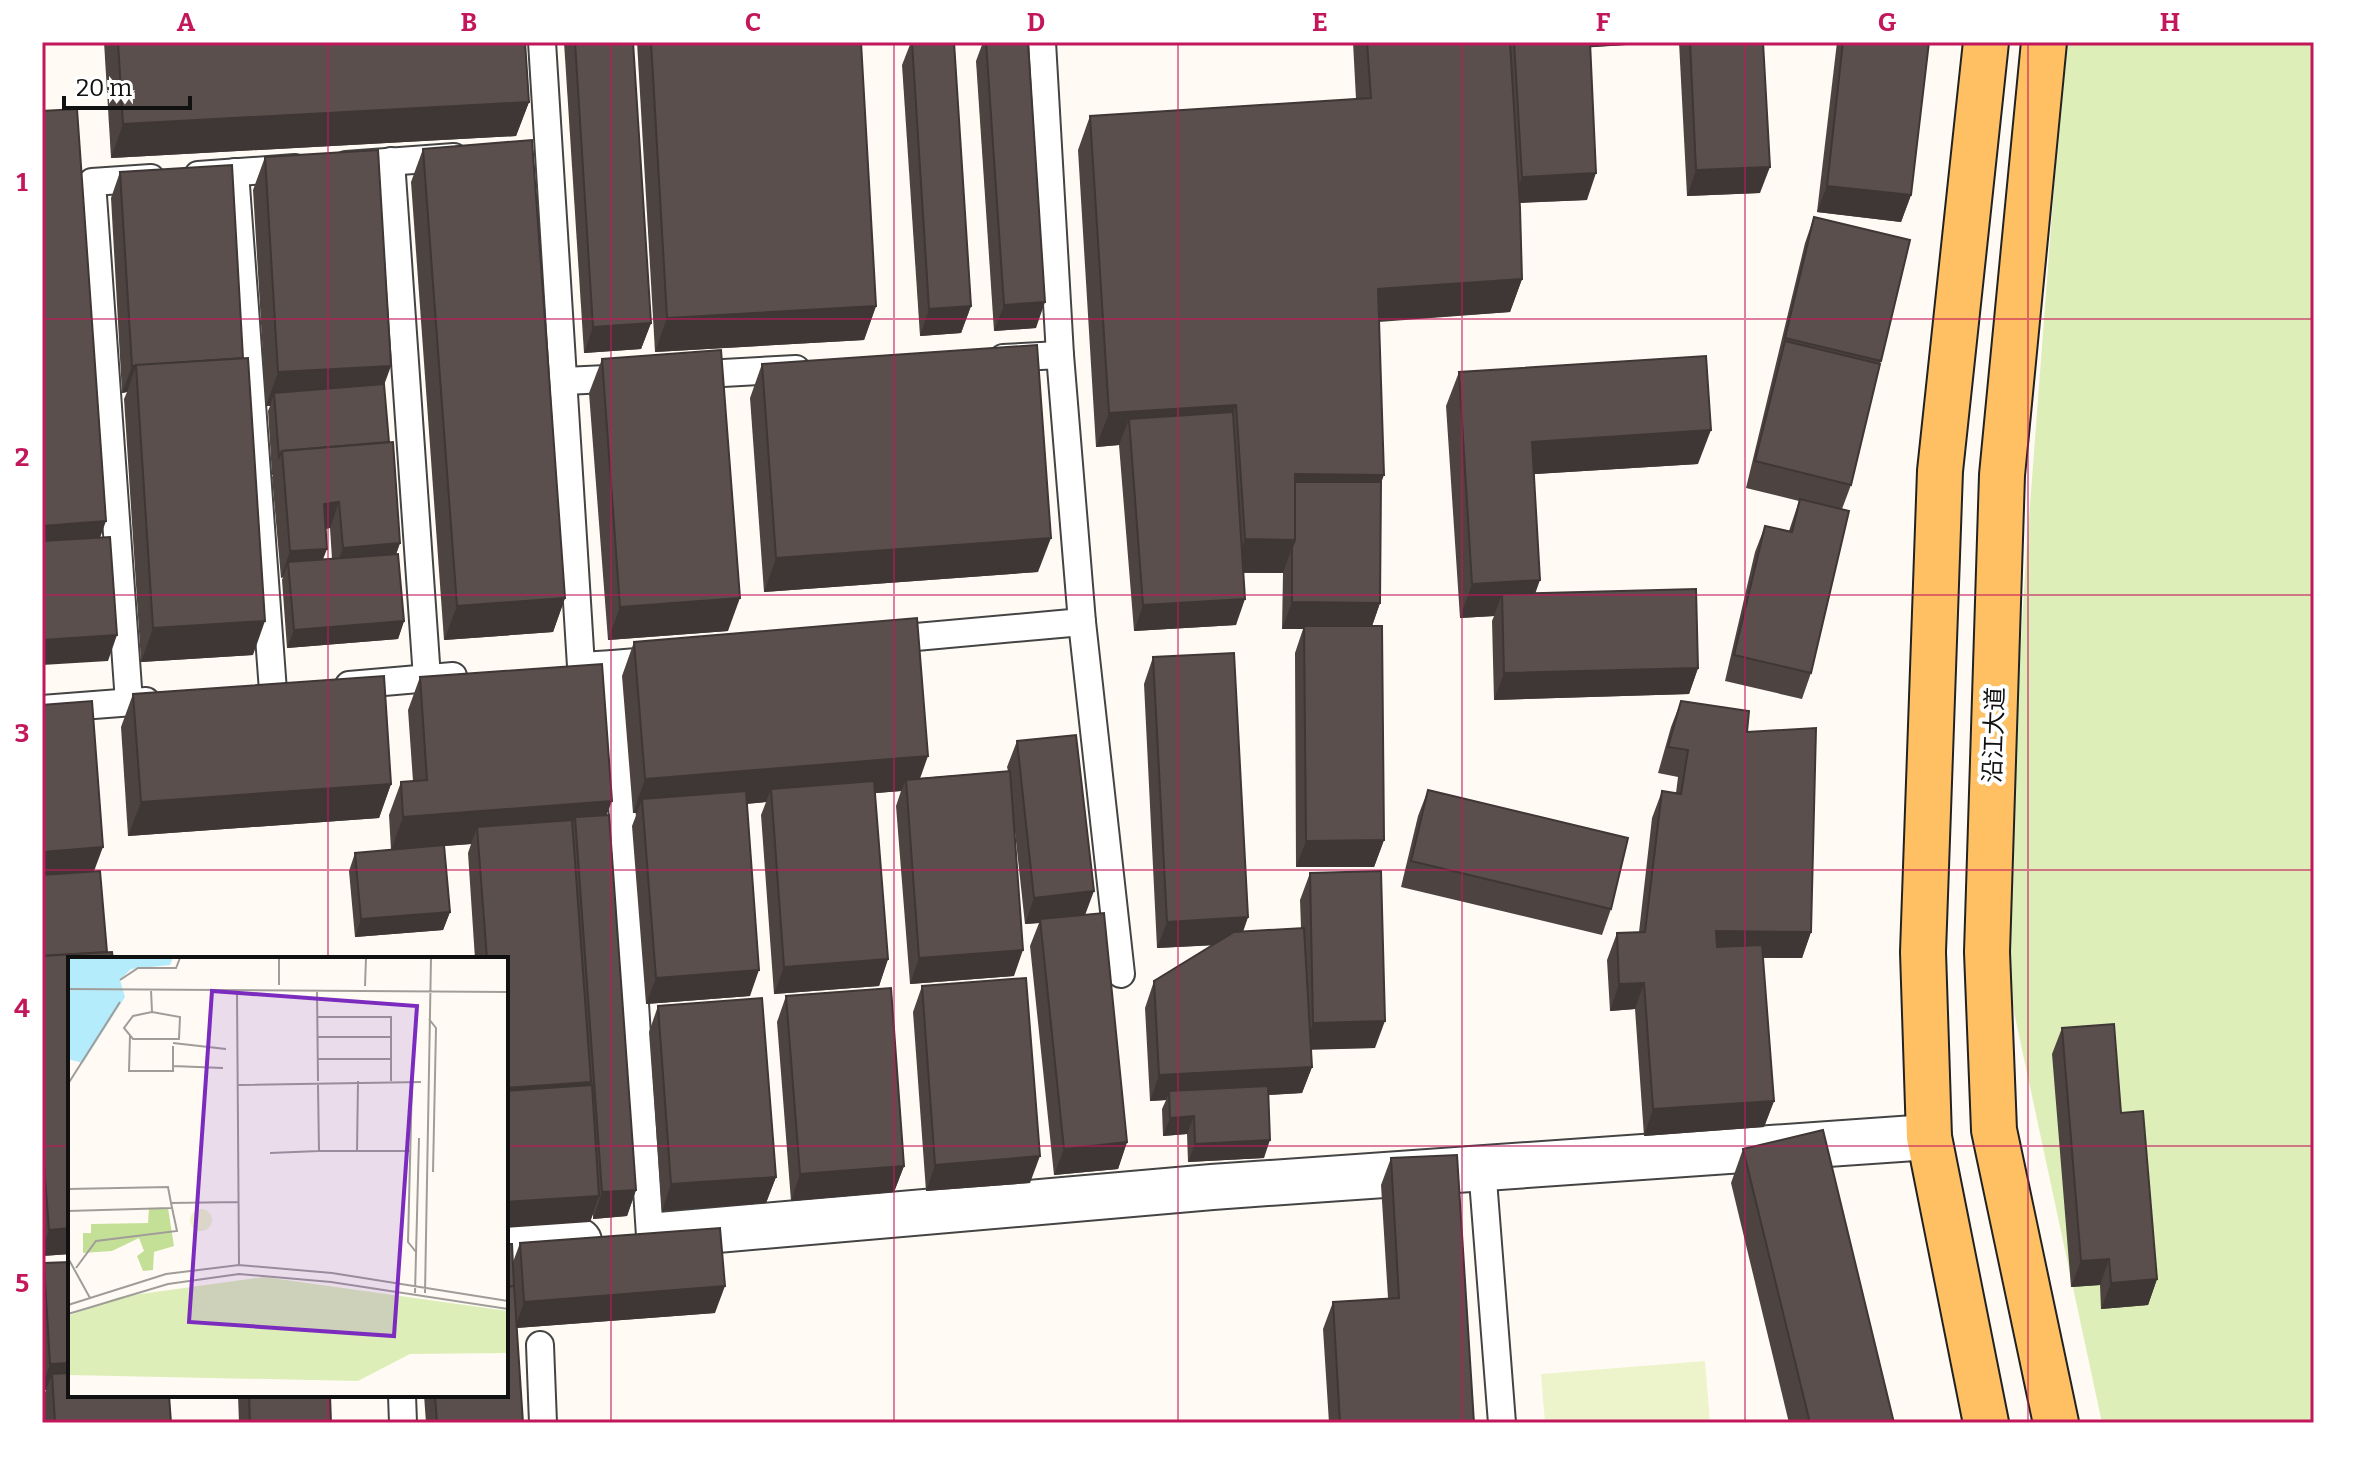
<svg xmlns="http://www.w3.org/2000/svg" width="2356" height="1465" viewBox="0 0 2356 1465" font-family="Bitter,'Noto Sans SC',serif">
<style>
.green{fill:#ddeeb9}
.pitch{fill:#edf4cc}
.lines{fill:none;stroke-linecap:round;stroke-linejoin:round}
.lane-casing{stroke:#444;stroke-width:30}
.street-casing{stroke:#444;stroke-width:48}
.primary-casing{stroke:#222;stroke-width:48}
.lane{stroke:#fff;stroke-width:26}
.street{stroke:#fff;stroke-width:44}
.primary{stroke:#ffc064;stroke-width:44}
.wall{fill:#4d4441;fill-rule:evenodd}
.shaded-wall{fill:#3f3735}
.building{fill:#5a4f4c;stroke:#3f3735;stroke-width:2}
.grid{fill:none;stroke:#c2185b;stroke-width:2;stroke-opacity:0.55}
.labels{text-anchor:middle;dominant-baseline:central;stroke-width:8;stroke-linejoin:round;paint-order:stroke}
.street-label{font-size:24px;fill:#111;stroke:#fff}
.inset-road{fill:none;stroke:#a09d99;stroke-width:2}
.view{fill:#7b2cbf;fill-opacity:0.15;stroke:#7b2cbf;stroke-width:4}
.inset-edge{fill:none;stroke:#111;stroke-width:4}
.neatline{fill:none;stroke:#c2185b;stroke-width:3}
.grid-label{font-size:26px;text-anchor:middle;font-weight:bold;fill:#c2185b}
</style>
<rect width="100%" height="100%" fill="#fffbf4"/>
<polygon class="green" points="2065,42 2314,42 2314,1423 2102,1423 2002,956 2026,558"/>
<polygon class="pitch" points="1705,1361 1710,1423 1545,1423 1541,1374"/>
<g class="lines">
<g class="lane-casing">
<g id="lane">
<polyline points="542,42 581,666 613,664 650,1236"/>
<polyline points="1042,42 1060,355"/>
<polyline points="391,161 427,678"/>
<polyline points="346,165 454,157"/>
<polyline points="235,172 273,691"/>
<polyline points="198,175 295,168"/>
<polyline points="687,375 796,369"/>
<polyline points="564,381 628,378"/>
<polyline points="1082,622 1121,974"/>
<polyline points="883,640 1082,622 1060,355 1003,358"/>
<polyline points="613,664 661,660"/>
<polyline points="349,685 453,676"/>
<polyline points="129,702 92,182 151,178"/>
<polyline points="42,709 146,701"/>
<polyline points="1482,1167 1502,1423"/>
<polyline points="540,1345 543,1423"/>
<polyline points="402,1395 403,1423"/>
</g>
</g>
<g class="street-casing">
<g id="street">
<polyline points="660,1235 1212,1187 1929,1137"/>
<polyline points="506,1247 579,1241"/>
</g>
</g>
<g class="primary-casing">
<g id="primary">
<polyline points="1986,42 1940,471 1923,952 1929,1137 1986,1423"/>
<polyline points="2044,42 2002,475 1987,952 1994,1130 2056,1423"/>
</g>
</g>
<use href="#lane" class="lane"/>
<use href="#street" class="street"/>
<use href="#primary" class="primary"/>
</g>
<g class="wall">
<polygon points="104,42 525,42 529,102 516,136 111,158"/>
<polygon points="564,42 633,42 651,323 641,349 584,353"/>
<polygon points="637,42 861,42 876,306 864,340 655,352"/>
<polygon points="911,42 954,42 971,306 961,333 920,336 902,65"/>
<polygon points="983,42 1028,42 1036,328 994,331 976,61"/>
<polygon points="1353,42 1675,42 1590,47 1587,200 1520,203 1522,279 1510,312 1379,322 1381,482 1380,603 1372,626 1384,840 1374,867 1296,867 1295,653 1303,629 1282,629 1283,573 1244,573 1236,625 1134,631 1119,445 1096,447 1078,150 1090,116 1356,99"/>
<polygon points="1679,42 1763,42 1760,193 1687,196"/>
<polygon points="1837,42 1929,42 1911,195 1901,222 1817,212"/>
<polygon points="423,149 565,598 553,632 444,640 411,182"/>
<path d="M265,157L384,384L389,442L400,543L396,554L404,621L398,639L287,648L282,580L283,577L281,578L272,477L273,475H272L268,411L270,406H266L253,190ZM330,528L332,559L323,560L326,529Z"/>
<polygon points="120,172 253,655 141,662 124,399 127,392 122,393 111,198"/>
<polygon points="1814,217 1910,240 1851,485 1842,509 1811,673 1802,699 1725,681 1755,552 1765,526 1789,531 1799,501 1746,488 1805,243"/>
<polygon points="602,359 728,631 608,640 589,393"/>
<polygon points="762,364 1038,572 764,592 750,398"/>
<polygon points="1459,372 1698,464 1534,474 1535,594 1698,668 1689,694 1494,700 1492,621 1494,616 1460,618 1446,406"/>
<polygon points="634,642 920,778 1008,771 1007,767 1017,741 1085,915 1127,1142 1118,1169 1054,1175 1030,946 1039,923 1025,924 1015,832 1014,976 910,984 896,806 901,791 875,793 888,959 879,986 774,994 761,815 766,802 747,804 750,996 646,1004 632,826 637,813 633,813 622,676"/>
<polygon points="1153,657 1248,917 1243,932 1301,928 1300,900 1310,873 1375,1048 1311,1049 1312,1067 1302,1093 1268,1095 1264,1158 1188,1162 1187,1134 1163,1136 1162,1109 1166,1100 1150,1101 1145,1008 1154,981 1213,945 1157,948 1144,684"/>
<polygon points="420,677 607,815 636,1190 627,1216 593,1219 593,1214 590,1222 506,959 475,959 468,853 471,844 444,846 450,912 443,930 355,937 349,871 355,853 391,850 389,815 401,782 413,781 408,710"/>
<polygon points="133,694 391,784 379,818 128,836 121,727"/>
<polygon points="1681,701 1747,732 1811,932 1802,958 1763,958 1774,1101 1764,1127 1644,1136 1635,1009 1610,1011 1607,960 1617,933 1639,932 1652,818 1662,791 1676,793 1678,777 1658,773 1671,727"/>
<polygon points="42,705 94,871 70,959 70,1254 42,1256"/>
<polygon points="1428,790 1611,909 1602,935 1401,887 1418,816"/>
<polygon points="922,986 1030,1183 926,1191 913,1012"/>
<polygon points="786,996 904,1166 894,1192 791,1201 777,1022"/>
<polygon points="658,1006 776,1177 766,1203 662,1211 649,1032"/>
<polygon points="2062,1028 2121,1113 2157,1279 2148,1305 2101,1309 2100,1285 2071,1287 2052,1054"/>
<polygon points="1743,1149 1894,1423 1789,1423 1731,1183"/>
<polygon points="1391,1158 1474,1423 1329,1423 1323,1329 1333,1302 1388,1298 1381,1185"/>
<polygon points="520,1243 715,1313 517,1328 523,1423 426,1423 424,1395 506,1395 513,1262"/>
<polygon points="44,1263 70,1395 171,1423 42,1423 42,1401 46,1390 42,1390 42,1268"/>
<polygon points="238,1395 330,1395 331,1423 239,1423"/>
</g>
<g class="shaded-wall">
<polygon points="1581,42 1675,42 1579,48"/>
<polygon points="529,102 516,136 111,158 123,124"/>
<polygon points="1770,167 1760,193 1687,196 1696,170"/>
<polygon points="1596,173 1587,200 1512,203 1522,177"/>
<polygon points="1827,186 1911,195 1901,222 1817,212"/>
<polygon points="1522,279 1510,312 1366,322 1378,289"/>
<polygon points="1045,302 1036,328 994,331 1004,305"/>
<polygon points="876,306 864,340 655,352 667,318"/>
<polygon points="971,306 961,333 920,336 929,309"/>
<polygon points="651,323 641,349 584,353 593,327"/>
<polygon points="132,366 136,366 127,392 122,393"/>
<polygon points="391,366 379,399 274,393 270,406 266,406 278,372"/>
<polygon points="1236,405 1224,439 1129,419 1119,445 1096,447 1109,413"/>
<polygon points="1711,430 1698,464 1520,475 1532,442"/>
<polygon points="1295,474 1384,475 1372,508 1293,508"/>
<polygon points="339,502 330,528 314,530 324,504"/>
<polygon points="106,521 94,555 42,559 42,526"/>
<polygon points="1051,538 1038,572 764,592 776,558"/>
<polygon points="1245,539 1295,540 1283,573 1233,572"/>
<polygon points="400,543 391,569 333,574 343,548"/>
<polygon points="327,549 317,575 288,562 283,577 281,578 290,551"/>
<polygon points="1540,580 1528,614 1502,594 1494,616 1460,618 1472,584"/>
<polygon points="565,598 553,632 444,640 457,606"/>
<polygon points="740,598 728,631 608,640 620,607"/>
<polygon points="1245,599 1236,625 1134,631 1143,605"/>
<polygon points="1292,602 1380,603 1371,629 1282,629"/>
<polygon points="265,621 253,655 141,662 153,628"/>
<polygon points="404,621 398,639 287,648 294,630"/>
<polygon points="117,635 108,661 42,665 42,640"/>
<polygon points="1698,668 1689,694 1494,700 1504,673"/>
<polygon points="928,756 916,790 906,780 901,791 771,802 771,789 766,802 643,812 642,799 637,813 633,813 645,779"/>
<polygon points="391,784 379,818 128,836 141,802"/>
<polygon points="612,801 599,835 575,817 567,837 477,827 471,844 391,850 403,817"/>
<polygon points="1384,840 1374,867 1296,867 1306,841"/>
<polygon points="103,847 93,874 42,878 42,852"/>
<polygon points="1094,891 1084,918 1040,919 1039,923 1025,924 1034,898"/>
<polygon points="450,912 443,930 355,937 361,919"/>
<polygon points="1248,917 1238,944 1157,948 1167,922"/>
<polygon points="1716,931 1811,932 1802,958 1706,957"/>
<polygon points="1023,950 1014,976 910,984 919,958"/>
<polygon points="888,959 879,986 774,994 784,967"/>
<polygon points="759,970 750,996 646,1004 656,978"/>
<polygon points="1644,983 1635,1009 1610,1011 1619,984"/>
<polygon points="1385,1021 1375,1048 1304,1050 1313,1023"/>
<polygon points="1312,1067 1302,1093 1169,1100 1169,1091 1166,1100 1150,1101 1159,1075"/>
<polygon points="591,1082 582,1108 506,1114 506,1088"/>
<polygon points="1774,1101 1764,1127 1644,1136 1653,1109"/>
<polygon points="1194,1116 1187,1134 1163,1136 1170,1118"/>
<polygon points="1270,1140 1264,1158 1188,1162 1195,1144"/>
<polygon points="1127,1142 1118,1169 1054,1175 1064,1149"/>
<polygon points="1040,1156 1030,1183 926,1191 935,1165"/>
<polygon points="904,1166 894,1192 791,1201 800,1174"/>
<polygon points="776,1177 766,1203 662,1211 671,1184"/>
<polygon points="636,1190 627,1216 593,1219 602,1192"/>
<polygon points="599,1196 590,1222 506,1228 506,1202"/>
<polygon points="70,1228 70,1254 42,1256 42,1249 49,1230"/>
<polygon points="2109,1259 2100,1285 2071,1287 2081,1261"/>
<polygon points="2157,1279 2148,1305 2101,1309 2111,1283"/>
<polygon points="725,1286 715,1313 515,1328 524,1302"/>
<polygon points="70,1363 70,1389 52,1374 46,1390 42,1390 42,1386 50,1364"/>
</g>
<g class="building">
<polygon points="118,42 525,42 529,102 123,124"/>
<polygon points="575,42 633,42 651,323 593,327"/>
<polygon points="651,42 861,42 876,306 667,318"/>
<polygon points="912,42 954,42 971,306 929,309"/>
<polygon points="986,42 1028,42 1045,302 1004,305"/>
<polygon points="1367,42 1510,42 1520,208 1522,279 1378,289 1384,475 1295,474 1295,540 1245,539 1236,405 1109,413 1090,116 1371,98"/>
<polygon points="1514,42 1590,42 1596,173 1522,177"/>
<polygon points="1690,42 1763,42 1770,167 1696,170"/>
<polygon points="1843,42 1929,42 1911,195 1827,186"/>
<polygon points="77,109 106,521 42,526 42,111"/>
<polygon points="532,140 565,598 457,606 423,149"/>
<polygon points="378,150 391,366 278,372 265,157"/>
<polygon points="232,165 243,358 132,366 120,172"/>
<polygon points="1814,217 1910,240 1881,361 1785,338"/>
<polygon points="1785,341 1880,364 1851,485 1755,461"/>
<polygon points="1037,345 1051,538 776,558 762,364"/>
<polygon points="721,350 740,598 620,607 602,359"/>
<polygon points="1706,356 1711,430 1532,442 1540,580 1472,584 1459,372"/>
<polygon points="248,358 265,621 153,628 136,365"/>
<polygon points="384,384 389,442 282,451 279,457 274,393"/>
<polygon points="1233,412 1245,599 1143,605 1129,419"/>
<polygon points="393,442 400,543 343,548 339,502 324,504 327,549 290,551 282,451"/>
<polygon points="1295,482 1381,482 1380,603 1292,602 1292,547 1295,540"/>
<polygon points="1800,499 1849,511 1811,673 1734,655 1765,526 1792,532"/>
<polygon points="110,537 117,635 42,640 42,541"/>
<polygon points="398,554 404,621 294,630 288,562"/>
<polygon points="1696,589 1698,668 1504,673 1502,594"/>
<polygon points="917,618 928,756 645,779 634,642"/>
<polygon points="1304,626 1382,626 1384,840 1306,841"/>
<polygon points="1234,653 1248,917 1167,922 1153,657"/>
<polygon points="602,664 612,801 403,817 401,782 427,780 420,677"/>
<polygon points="384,676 391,784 141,802 133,694"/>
<polygon points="92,701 103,847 42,852 42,705"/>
<polygon points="1681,701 1749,711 1747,732 1816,728 1811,932 1716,931 1717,947 1762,945 1774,1101 1653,1109 1644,983 1619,984 1617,933 1645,932 1662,791 1681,794 1688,750 1668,747"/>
<polygon points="1076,735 1094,891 1034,898 1017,741"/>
<polygon points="1010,771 1023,950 919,958 906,780"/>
<polygon points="874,781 888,959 784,967 771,789"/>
<polygon points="1428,790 1628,838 1611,909 1411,861"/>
<polygon points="746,791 759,970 656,978 642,799"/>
<polygon points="609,815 636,1190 602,1192 575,817"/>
<polygon points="572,820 591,1082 506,1088 506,959 487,959 477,827"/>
<polygon points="444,845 450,912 361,919 355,853"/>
<polygon points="100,871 107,952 42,956 42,875"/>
<polygon points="1381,871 1385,1021 1313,1023 1310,873"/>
<polygon points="1104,913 1127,1142 1064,1149 1040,919"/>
<polygon points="1304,928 1312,1067 1159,1075 1154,981 1234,932"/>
<polygon points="112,952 113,959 70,959 70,1228 49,1230 42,1138 42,956"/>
<polygon points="1026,978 1040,1156 935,1165 922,986"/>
<polygon points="891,988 904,1166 800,1174 786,996"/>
<polygon points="762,998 776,1177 671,1184 658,1006"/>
<polygon points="2114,1024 2121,1113 2143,1111 2157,1279 2111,1283 2109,1259 2081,1261 2062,1028"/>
<polygon points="592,1085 599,1196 506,1202 506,1091"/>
<polygon points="1268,1086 1270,1140 1195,1144 1194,1116 1170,1118 1169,1091"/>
<polygon points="1823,1130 1894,1423 1810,1423 1743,1149"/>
<polygon points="1457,1155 1474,1423 1340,1423 1333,1302 1399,1298 1391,1158"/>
<polygon points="720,1228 725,1286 524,1302 520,1243"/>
<polygon points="506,1244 512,1244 514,1287 514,1286 506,1287"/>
<polygon points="70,1262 70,1363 50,1364 44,1263"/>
<polygon points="514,1286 523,1423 437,1423 435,1395 506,1395 506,1287"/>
<polygon points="70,1373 70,1395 169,1395 171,1423 55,1423 52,1374"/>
<polygon points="249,1395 330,1395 331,1423 250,1423"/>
</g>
<path class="grid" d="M328,42V959M611,42V1423M894,42V1423M1178,42V1423M1462,42V1423M1745,42V1423M2028,42V1423M42,319H2314M42,595H2314M42,870H2314M42,1146H70M506,1146H2314M328,1395V1423"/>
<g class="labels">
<g class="street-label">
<text transform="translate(1994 735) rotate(-88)">沿江大道</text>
</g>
</g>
<g transform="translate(68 957)">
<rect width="440" height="440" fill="#fffbf4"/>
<path d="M196,320L440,354V396L342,397L290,424L0,418V359L51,340Z" fill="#ddeeb9"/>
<path d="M81,251H100L106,289L86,295L85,313L75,314L69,299L76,294L71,281L44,294L15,296V276H23V267L80,266Z" fill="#c4e097"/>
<path d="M122 263a11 11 0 1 1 22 0a11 11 0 1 1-22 0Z" fill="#edf4cc"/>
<path d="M0,1H105L102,8L63,12L52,23L57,40L15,106L0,102Z" fill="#b4ecfb"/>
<path class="inset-road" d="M52,23L70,11H108L112,1M211,28V1M297,29L298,1M0,32L440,35M83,33L84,55L65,59L56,71L65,82H111L112,60L84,55M169,34L171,308M249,34L250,124M249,60H323V124M361,62L368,71L365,215M62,78L61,114H105V109M250,80H323M105,86L158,92M105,89V109L155,111M250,102H323M344,124L340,285L348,295M0,127L52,45M170,128L353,125M250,128L251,194H289L290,124M289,194H342M202,196L251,194M0,232L100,230L103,246M0,254L103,251M0,301L22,341M8,311L28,284L109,274L103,246L171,245M347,336L351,181M357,336L363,1M0,348L98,317L171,308L264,316L440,344M0,357L100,327L171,317L263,325L440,352"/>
<path class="view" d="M144,34L349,49L326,379L121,365Z"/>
<rect width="440" height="440" class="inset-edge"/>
</g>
<rect width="2356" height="1465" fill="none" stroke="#ffffff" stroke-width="88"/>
<path d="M64 96v12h126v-12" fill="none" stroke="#111111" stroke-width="4"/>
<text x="76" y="96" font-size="24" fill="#111111" stroke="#ffffff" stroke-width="6" paint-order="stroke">20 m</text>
<rect x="44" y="44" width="2268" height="1377" class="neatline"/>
<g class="grid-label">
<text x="186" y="31">A</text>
<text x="469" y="31">B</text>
<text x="753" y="31">C</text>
<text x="1036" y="31">D</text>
<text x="1320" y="31">E</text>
<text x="1603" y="31">F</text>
<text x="1887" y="31">G</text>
<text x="2170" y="31">H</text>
<text x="22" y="191">1</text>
<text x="22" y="466">2</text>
<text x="22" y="742">3</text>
<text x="22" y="1017">4</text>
<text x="22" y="1292">5</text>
</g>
</svg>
